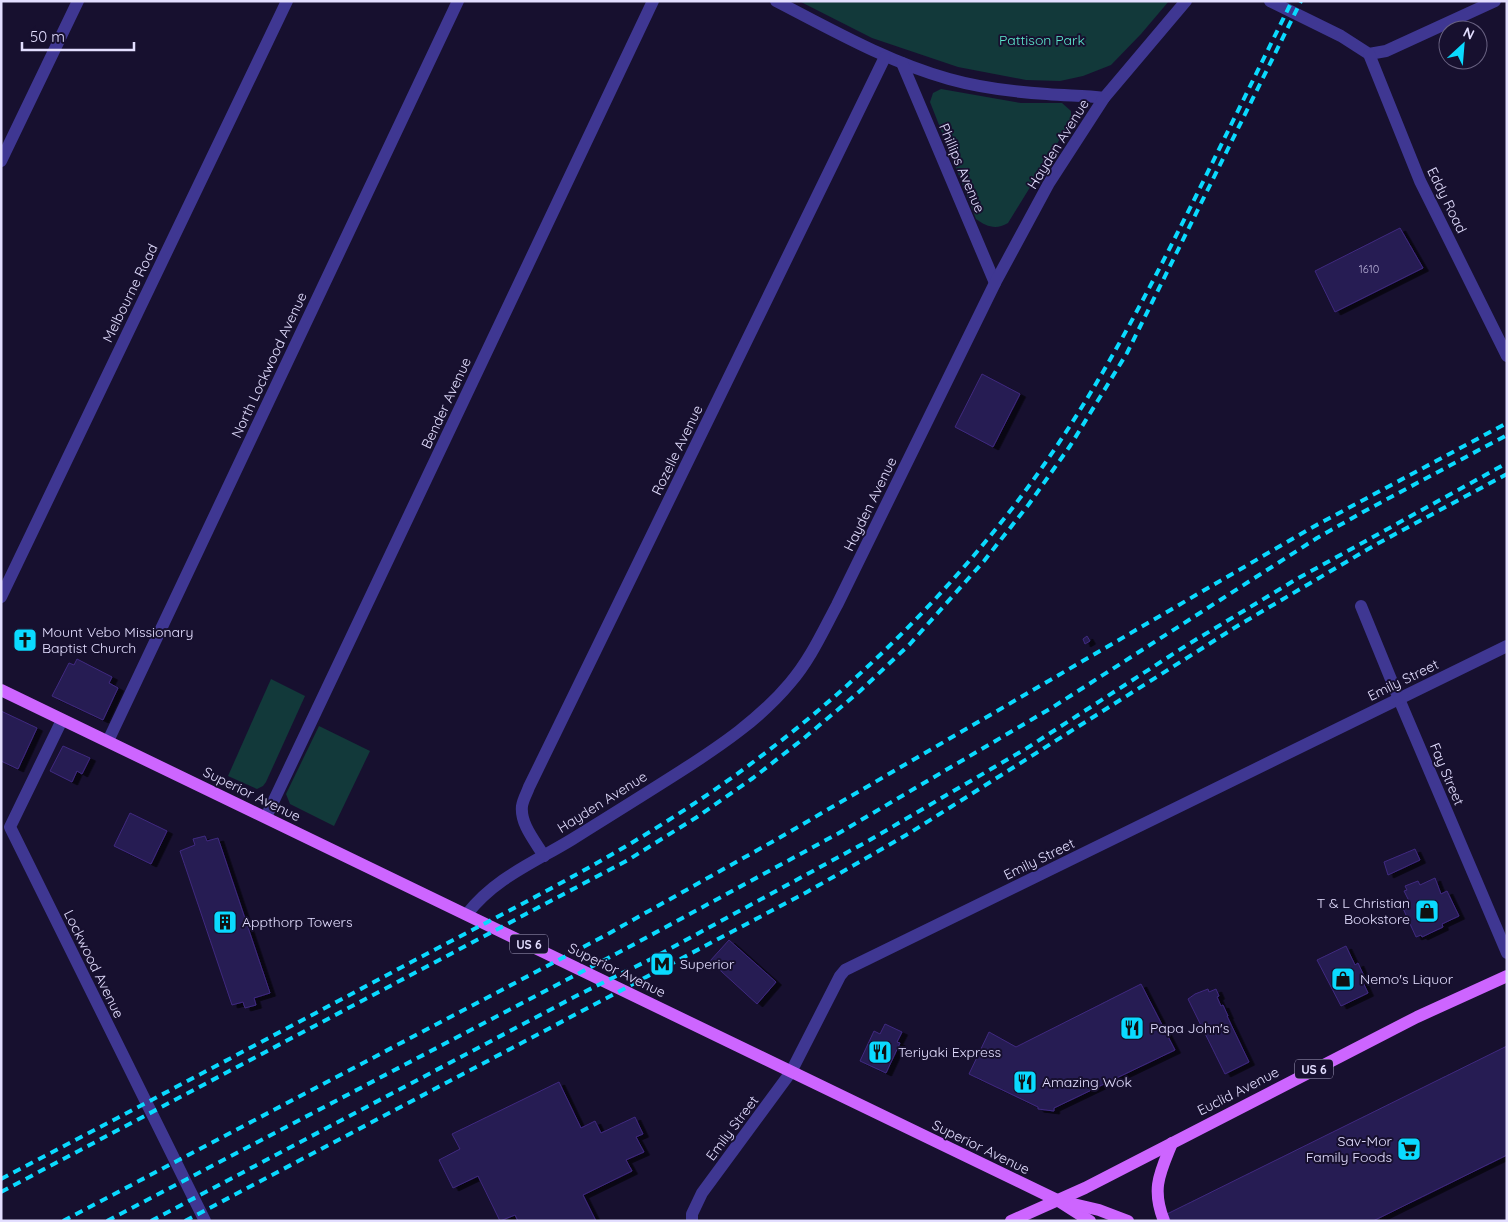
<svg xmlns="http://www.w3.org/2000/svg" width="1508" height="1222" viewBox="0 0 1508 1222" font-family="Quicksand,sans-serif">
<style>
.green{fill:#12393a}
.building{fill:#281a52;stroke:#3f2a80;filter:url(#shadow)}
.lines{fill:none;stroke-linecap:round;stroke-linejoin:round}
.minor{stroke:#3f3792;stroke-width:12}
.major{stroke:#cd65ff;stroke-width:12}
.rail{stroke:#0adaff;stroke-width:4;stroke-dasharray:8 6;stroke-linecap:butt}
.labels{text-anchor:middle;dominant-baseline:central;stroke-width:4;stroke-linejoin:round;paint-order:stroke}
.number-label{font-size:11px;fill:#b4add4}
.shield{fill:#17102f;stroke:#a6a0c1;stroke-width:1}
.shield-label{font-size:12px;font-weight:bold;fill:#e3deff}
.park-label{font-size:14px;fill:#5eebcf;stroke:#17102f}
.street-label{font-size:14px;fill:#e3deff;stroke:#17102f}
.poi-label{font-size:14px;fill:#e3deff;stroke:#17102f;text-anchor:start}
</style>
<defs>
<filter id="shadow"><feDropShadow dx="5.5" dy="3" stdDeviation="0" flood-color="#0009"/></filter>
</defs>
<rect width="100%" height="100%" fill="#17102f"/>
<g class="green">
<polygon points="799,1 1169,1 1141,34 1111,65 1083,76 1060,81 1026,80 958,67 872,38"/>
<path d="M941,89L1021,103H1062L1071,111V121L1008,223C996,230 987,227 976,219L930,102L933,93Z"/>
<polygon points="271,679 305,696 266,782 263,786 257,789 228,776"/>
<polygon points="319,726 370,751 334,826 290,804 286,794"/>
</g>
<g class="building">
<polygon points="1400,228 1423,268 1335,312 1315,271"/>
<polygon points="982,374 1020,394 993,447 955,427"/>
<polygon points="1087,636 1090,641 1085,644 1083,639"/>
<polygon points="77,659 112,677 109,683 118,688 103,720 52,696 69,663 74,665"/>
<polygon points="1,711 37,728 18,769 1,761"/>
<polygon points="63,746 90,758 82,774 77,771 72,782 50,771"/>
<polygon points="130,813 167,831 151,864 114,846"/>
<polygon points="205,836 207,841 218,838 270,993 254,998 256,1005 245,1008 243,1002 232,1005 180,851 195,845 193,839"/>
<polygon points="1415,849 1420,860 1388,875 1384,862"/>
<polygon points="1435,878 1441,894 1447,891 1459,916 1442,924 1443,927 1422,937 1421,935 1416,937 1401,904 1409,901 1404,891 1407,890 1405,886 1418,881 1420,885"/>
<polygon points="729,940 776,982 757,1004 710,961"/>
<polygon points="1346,946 1355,965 1358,963 1364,976 1361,978 1368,993 1341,1006 1317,960"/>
<polygon points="1141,984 1175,1050 1054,1108 1054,1111 1038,1109 1038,1107 969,1074 989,1032 1016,1047"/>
<polygon points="1208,989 1209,992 1216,989 1219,996 1217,997 1221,1006 1223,1005 1228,1016 1227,1016 1249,1062 1225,1074 1188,999 1195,994"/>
<polygon points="885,1024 902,1032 897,1042 900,1043 886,1073 860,1061 874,1031 880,1034"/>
<polygon points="1507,1046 1507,1155 1373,1221 1171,1221 1167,1214"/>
<polygon points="559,1082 581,1128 595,1121 601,1133 635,1117 643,1134 636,1137 644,1152 626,1160 632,1171 583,1195 596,1221 518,1221 515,1215 500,1221 478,1176 453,1188 439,1160 460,1149 452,1134"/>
</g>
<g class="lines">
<g class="minor">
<path d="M776,1C832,30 888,62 949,79C981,88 1015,92 1047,94C1067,96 1085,95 1104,98"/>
<polyline points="1270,1 1341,36 1369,54 1386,51 1495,1"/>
<polyline points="1369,54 1420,181 1507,356"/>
<polyline points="902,63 995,283"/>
<polyline points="1,161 78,1"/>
<polyline points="1,597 287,1"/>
<polyline points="1361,606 1399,699 1507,953"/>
<polyline points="62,720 10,827 205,1221"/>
<polyline points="108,741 458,1"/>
<polyline points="266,817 653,1"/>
<path d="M544,856C535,841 520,824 522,806C523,799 527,793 529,787L885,57"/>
<path d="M467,914C495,878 533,863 571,840C608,817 645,794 681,771C720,746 760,719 790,683C810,660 823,631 837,605L995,283L1049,183L1104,98L1186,1"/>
<polyline points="692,1221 692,1214 702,1193 791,1072 840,976 845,970 1507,646"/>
</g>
<g class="major">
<polyline points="1,690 1057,1200 1090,1221"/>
<polyline points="1069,1203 1099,1210 1128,1221"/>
<polyline points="1011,1221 1085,1188 1417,1017 1507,976"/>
<path d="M1164,1221C1151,1188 1160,1173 1172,1143"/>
</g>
<g class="rail">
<path d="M1,1179C135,1109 269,1038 402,967C490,920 580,876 664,823C795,741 911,637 1007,515C1085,415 1139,310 1196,196C1228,131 1260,66 1292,1"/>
<polyline points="1,1192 628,860 697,817 753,778 803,739 860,691 910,644 984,561 1029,504 1070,446 1127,353 1301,1"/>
<polyline points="63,1221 606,935 779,838 1311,528 1507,423"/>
<polyline points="107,1221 629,947 839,833 1053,707 1317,538 1363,512 1507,435"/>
<polyline points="151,1221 578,995 651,959 868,841 1027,748 1187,645 1295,580 1507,463"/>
<polyline points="185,1221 807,892 908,834 1239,625 1375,545 1507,474"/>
</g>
</g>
<defs>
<g id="church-square" transform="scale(1.25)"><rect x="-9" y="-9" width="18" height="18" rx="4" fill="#0adaff" stroke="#17102f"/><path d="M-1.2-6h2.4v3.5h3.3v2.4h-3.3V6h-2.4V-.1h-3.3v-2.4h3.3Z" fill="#111"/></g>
<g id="shop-square" transform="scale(1.25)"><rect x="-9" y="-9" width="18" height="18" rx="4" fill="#0adaff" stroke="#17102f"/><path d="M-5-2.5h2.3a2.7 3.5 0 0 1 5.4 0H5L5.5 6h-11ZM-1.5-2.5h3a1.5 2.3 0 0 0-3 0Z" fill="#111"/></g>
<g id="building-square" transform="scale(1.25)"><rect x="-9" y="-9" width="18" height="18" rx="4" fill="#0adaff" stroke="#17102f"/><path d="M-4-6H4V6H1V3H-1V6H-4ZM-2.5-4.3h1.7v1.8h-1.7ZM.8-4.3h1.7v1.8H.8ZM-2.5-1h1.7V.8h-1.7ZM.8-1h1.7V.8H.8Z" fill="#111"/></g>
<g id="metro-square" transform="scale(1.25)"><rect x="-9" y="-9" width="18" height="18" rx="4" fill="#0adaff" stroke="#17102f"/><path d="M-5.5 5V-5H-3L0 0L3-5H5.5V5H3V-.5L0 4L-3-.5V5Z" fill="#111"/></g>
<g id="restaurant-square" transform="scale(1.25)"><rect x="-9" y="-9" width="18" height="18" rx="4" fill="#0adaff" stroke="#17102f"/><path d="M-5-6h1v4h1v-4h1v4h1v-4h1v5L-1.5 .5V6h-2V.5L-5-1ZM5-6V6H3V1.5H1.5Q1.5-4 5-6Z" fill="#111"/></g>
<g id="supermarket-square" transform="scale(1.25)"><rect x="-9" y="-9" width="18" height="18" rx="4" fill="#0adaff" stroke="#17102f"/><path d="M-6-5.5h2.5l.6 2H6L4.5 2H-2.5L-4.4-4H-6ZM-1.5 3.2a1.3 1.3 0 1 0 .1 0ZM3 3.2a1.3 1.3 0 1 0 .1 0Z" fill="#111"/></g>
</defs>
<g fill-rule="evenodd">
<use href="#church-square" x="25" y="640"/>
<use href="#shop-square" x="1427" y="911"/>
<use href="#building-square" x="225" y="922"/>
<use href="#metro-square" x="662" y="964"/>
<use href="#shop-square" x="1343" y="979"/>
<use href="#restaurant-square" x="1132" y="1028"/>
<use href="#restaurant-square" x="880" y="1052"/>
<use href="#restaurant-square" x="1025" y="1082"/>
<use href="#supermarket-square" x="1409" y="1149"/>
</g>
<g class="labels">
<g class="number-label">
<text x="1369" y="269">1610</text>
</g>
<g class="shield">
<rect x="510" y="934.5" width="38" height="19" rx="4"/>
<rect x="1295" y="1059.5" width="38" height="19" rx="4"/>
</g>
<g class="shield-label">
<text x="529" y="944">US 6</text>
<text x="1314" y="1069">US 6</text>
</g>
<g class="park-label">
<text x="1042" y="40">Pattison Park</text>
</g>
<g class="street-label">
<text transform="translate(1058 144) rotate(-58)">Hayden Avenue</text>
<text transform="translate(962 168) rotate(67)">Phillips Avenue</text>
<text transform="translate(1447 200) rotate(64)">Eddy Road</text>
<text transform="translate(130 293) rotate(-64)">Melbourne Road</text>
<text transform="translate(269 365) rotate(-65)">North Lockwood Avenue</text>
<text transform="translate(446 403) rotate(-65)">Bender Avenue</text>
<text transform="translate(677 450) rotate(-64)">Rozelle Avenue</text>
<text transform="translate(870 504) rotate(-64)">Hayden Avenue</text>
<text transform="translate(1403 680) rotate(-26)">Emily Street</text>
<text transform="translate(1447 774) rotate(67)">Fay Street</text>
<text transform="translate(252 794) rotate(26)">Superior Avenue</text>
<text transform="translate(602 802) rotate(-32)">Hayden Avenue</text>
<text transform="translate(1039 859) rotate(-26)">Emily Street</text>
<text transform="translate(94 964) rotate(64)">Lockwood Avenue</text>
<text transform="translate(617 970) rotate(26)">Superior Avenue</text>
<text transform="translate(1238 1091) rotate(-27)">Euclid Avenue</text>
<text transform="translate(732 1128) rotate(-53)">Emily Street</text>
<text transform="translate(981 1147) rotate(26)">Superior Avenue</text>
</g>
<g class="poi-label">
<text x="42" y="632">Mount Vebo Missionary<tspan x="42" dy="16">Baptist Church</tspan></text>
<text x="1410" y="903" text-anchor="end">T &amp; L Christian<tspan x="1410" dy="16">Bookstore</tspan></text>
<text x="242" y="922">Appthorp Towers</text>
<text x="680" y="964">Superior</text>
<text x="1360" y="979">Nemo's Liquor</text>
<text x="1150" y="1028">Papa John's</text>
<text x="898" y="1052">Teriyaki Express</text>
<text x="1042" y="1082">Amazing Wok</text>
<text x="1392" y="1141" text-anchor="end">Sav-Mor<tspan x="1392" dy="16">Family Foods</tspan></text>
</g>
</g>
<rect width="1508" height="1222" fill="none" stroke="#e3deff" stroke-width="5"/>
<g transform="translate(1463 45) rotate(26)"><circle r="24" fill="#17102f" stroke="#696282"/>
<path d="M0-4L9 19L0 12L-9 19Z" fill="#0adaff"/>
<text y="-8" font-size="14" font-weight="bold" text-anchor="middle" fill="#e3deff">N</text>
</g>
<path d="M22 42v8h112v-8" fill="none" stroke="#e3deff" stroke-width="2.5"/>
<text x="30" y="42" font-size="15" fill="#e3deff" stroke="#17102f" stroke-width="4" paint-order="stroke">50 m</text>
</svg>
